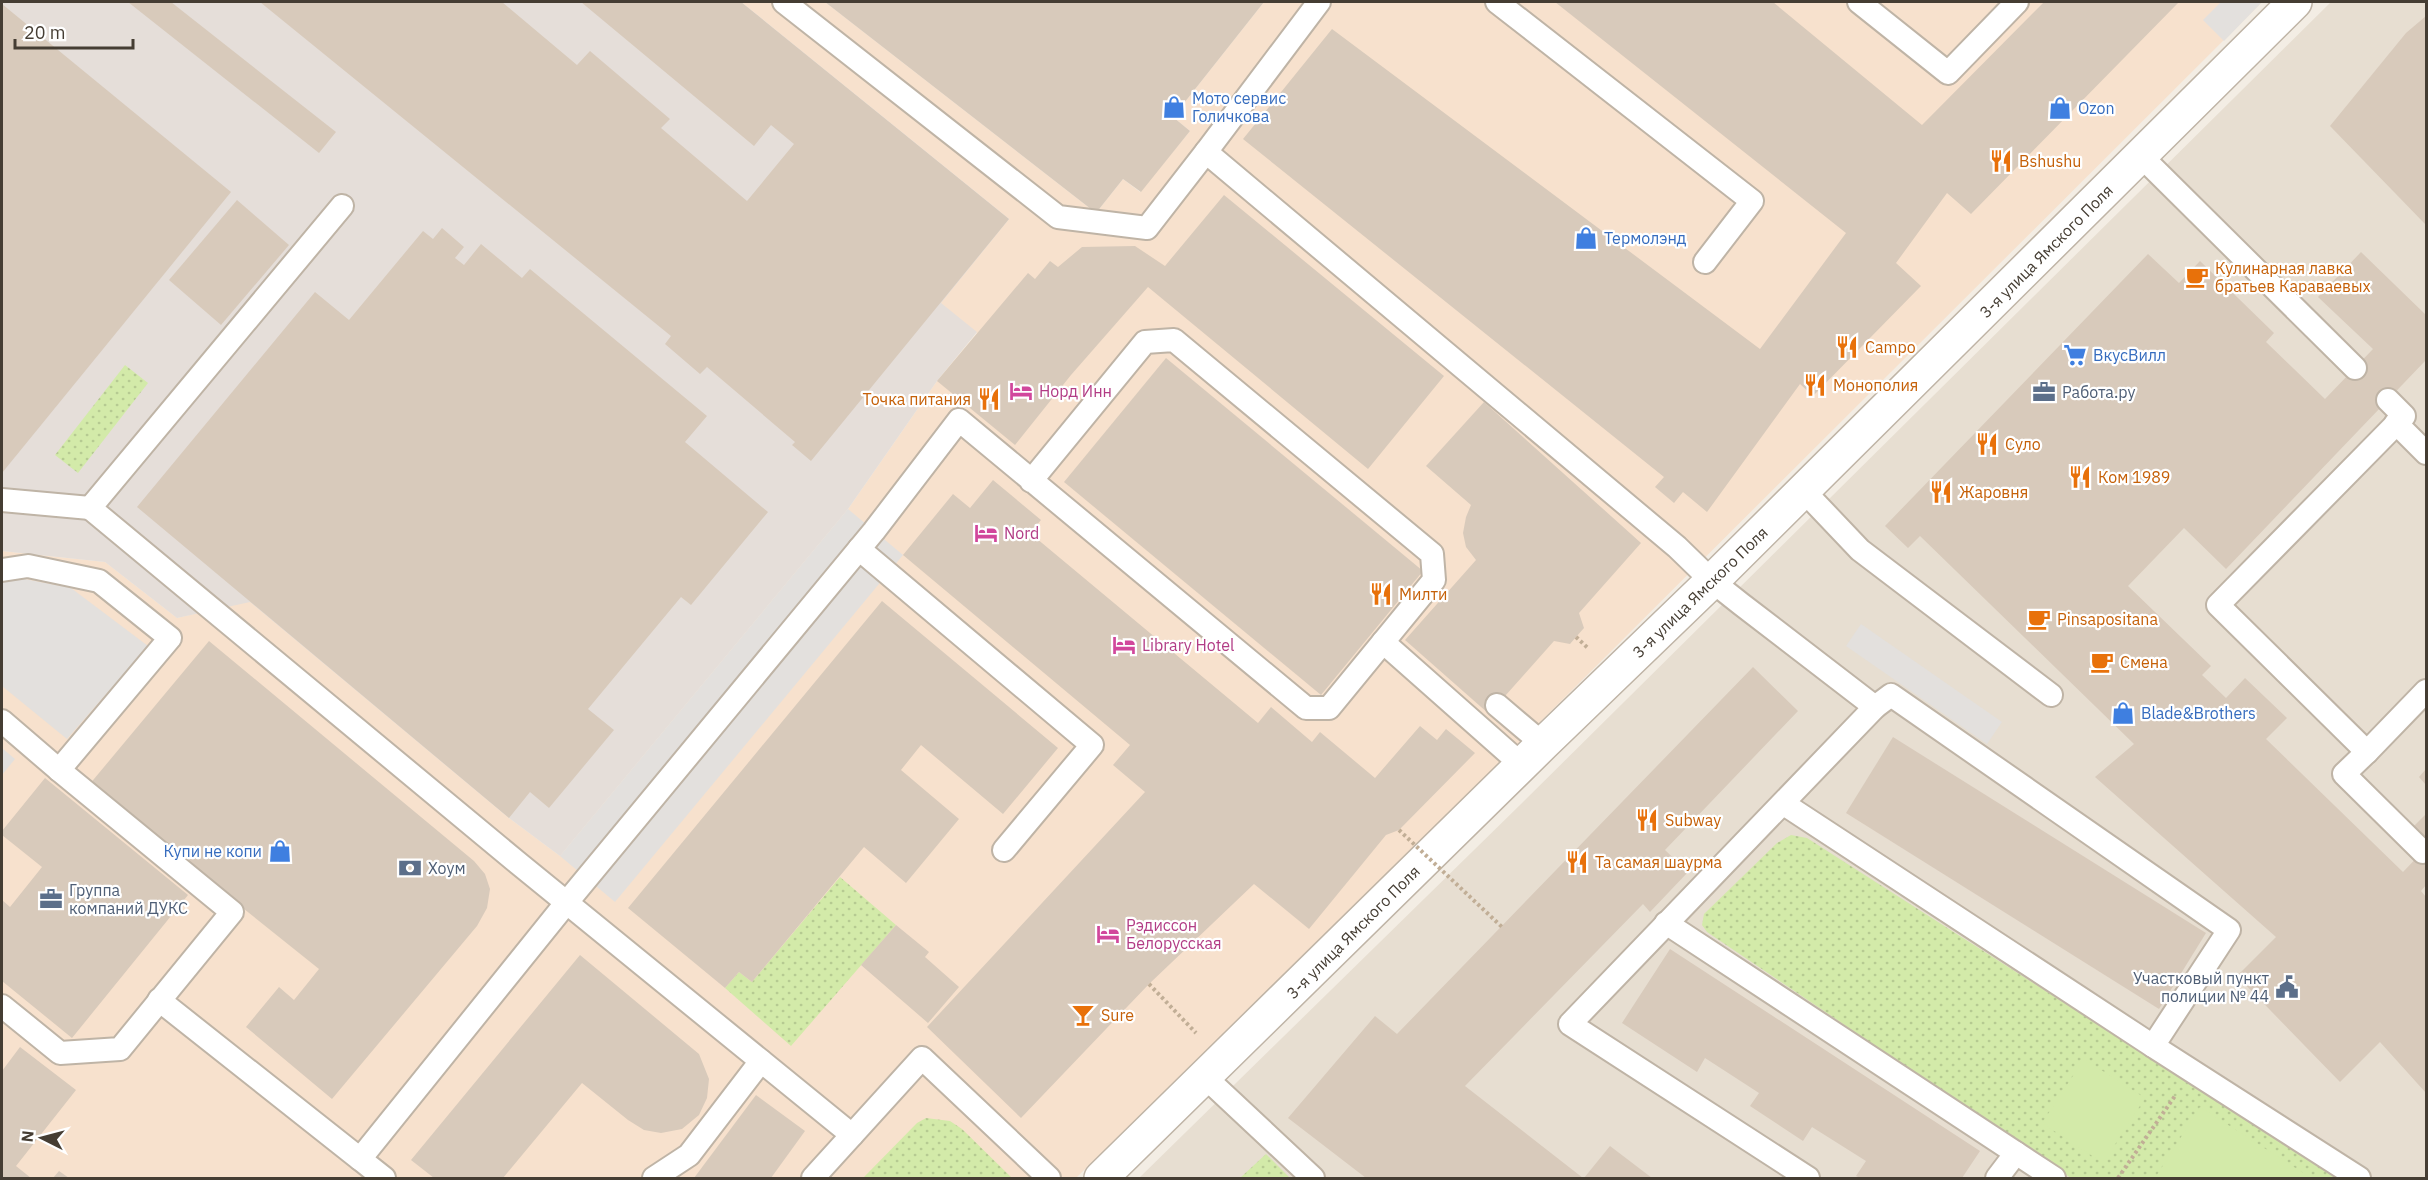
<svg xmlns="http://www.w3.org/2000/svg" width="2428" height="1180" viewBox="0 0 2428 1180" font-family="'IBM Plex Sans',sans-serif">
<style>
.residential{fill:#e7ded1}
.commercial{fill:#f7e1cd}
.industrial{fill:#e5ded9}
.grass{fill:url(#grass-dots)}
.green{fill:#d3eaa9}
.parking{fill:#e3e0dd}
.building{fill:#d8cabb}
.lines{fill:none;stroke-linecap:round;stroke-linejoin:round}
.lane-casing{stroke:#bfb4a6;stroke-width:26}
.street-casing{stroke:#bfb4a6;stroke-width:36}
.path{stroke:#c1ae96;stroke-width:4;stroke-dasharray:3 3;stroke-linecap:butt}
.lane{stroke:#fff;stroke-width:22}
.street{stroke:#fff;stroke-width:33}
.path-bridge{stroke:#c1ae96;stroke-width:4;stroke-dasharray:3 3;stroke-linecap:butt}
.labels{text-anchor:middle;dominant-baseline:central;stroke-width:4.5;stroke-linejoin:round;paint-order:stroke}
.shop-label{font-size:16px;fill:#366cbe;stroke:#fff;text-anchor:start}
.food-label{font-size:16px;fill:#c56008;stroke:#fff;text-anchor:start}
.street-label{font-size:16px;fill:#453d33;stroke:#fff}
.hotel-label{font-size:16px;fill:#b23c85;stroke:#fff;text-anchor:start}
.service-label{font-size:16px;fill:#4e5e75;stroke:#fff;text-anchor:start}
</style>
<defs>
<pattern id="grass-dots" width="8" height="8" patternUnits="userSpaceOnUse" patternTransform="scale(1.5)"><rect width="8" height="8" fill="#d3eaa9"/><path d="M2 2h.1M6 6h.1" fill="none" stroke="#b6ca92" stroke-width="1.8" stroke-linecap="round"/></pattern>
</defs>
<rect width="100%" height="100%" fill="#f3ede4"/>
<polygon class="residential" points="2331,2 2426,2 2426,1178 1139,1178 1521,804"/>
<polygon class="commercial" points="741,2 825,2 1096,213 1123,179 1140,192 1190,131 1173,117 1264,2 2262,2 1498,764 1076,1178 2,1178 2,551 105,562 177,618 250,601 509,818 560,856 848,509 937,381 977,333 940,303 1009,219"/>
<polygon class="industrial" points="2,2 741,2 1009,219 941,303 977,332 937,381 848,509 560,856 509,818 250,602 177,618 105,562 2,551"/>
<g class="grass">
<polygon points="125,365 148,383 78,473 55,455"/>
<polygon points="1791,835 1807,838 2328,1172 2335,1178 2071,1178 1707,932 1702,925 1704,914 1777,843"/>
<polygon points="840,877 896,925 791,1046 725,988 739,972 752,982"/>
<polygon points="926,1118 950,1121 962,1129 1012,1178 864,1177 917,1123"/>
<polygon points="1266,1154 1290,1178 1240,1178"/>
</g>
<g class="green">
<polygon points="2084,1059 2145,1098 2103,1163 2042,1123"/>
<polygon points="2200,1107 2305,1174 2302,1178 2155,1178"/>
</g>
<g class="parking">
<polygon points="2221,2 2262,2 2224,41 2203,20"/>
<polygon points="848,509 903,555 615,902 560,856"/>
<polygon points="14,577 71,588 148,646 67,739 2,686 2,580"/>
<polygon points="1861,624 2002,722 1987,744 1846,646"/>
<polygon points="2,748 15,759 2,775"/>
</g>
<g class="building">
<polygon points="128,2 171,2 336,132 319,153"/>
<polygon points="260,2 502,2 577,65 590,51 670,119 661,128 747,201 794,144 771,125 754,146 581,2 741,2 1009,219 811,461 792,445 795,442 707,367 700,374 665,344 671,336"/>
<polygon points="825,2 1264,2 1173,117 1190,131 1141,192 1123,179 1096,213"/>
<polygon points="1555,2 1773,2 1922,125 2044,2 2179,2 1971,214 1947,193 1896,263 1921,286 1813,396 1800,384 1707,512 1683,492 1674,503 1655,487 1664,477 1243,139 1332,29 1760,349 1846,233"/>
<polygon points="2,4 231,192 2,473"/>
<polygon points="2426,16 2426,225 2330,126 2406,33"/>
<polygon points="1224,195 1444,376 1368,469 1148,287 1071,375 1015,445 937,381 1028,273 1035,279 1050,261 1058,267 1082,247 1135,246 1165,266"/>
<polygon points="237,200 289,245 221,325 169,280"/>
<polygon points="442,228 464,247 455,258 464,265 481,244 522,278 530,269 707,416 685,442 768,512 691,605 681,597 588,709 614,730 549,808 530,792 509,818 137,507 315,292 349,320 423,231 433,239"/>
<polygon points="2361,252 2426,315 2426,360 2226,569 2184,528 2128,586 2211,666 2202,675 2226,698 2245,678 2287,718 2266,739 2403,872 2426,848 2426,885 2421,891 2426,897 2426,1093 2380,1042 2340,1082 2237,976 2276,937 2095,777 2134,744 1920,536 1908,548 1885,526 2148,254 2179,283 2200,261 2274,333 2266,342 2325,399 2373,349 2318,297"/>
<polygon points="1166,358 1423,571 1321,695 1064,482"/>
<polygon points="1484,402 1641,543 1579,613 1584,628 1576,637 1570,644 1554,641 1489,714 1405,640 1476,560 1466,547 1463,533 1466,517 1471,505 1426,466"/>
<polygon points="993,480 1041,520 1030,533 1258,723 1271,707 1312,742 1320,732 1375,778 1420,726 1437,740 1446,729 1475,753 1399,830 1386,835 1309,929 1254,884 1149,984 1021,1118 927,1027 1145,792 1113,765 1130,745 903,555 953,494 970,508"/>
<polygon points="882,601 1058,748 1003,814 921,745 901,770 959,819 906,883 864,847 752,982 739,972 725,988 628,908"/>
<polygon points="209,641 474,861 485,874 490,889 487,908 477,926 332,1099 246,1027 279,987 294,1000 319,969 89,785"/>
<polygon points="1753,667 1798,711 1665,850 1688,872 1650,912 1643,904 1465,1086 1583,1178 1366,1178 1288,1118 1375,1016 1397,1034"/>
<polygon points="1893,737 2206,933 2159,1009 1846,813"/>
<polygon points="2426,769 2426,785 2419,777"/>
<polygon points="45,778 188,895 72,1038 2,981 2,900 10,907 42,867 2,835 2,831"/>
<polygon points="2426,814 2426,842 2412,828"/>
<polygon points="896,925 929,952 925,957 959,987 928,1023 861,965"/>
<polygon points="1670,949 1980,1151 1962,1178 1860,1178 1856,1176 1866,1161 1812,1127 1803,1141 1750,1106 1759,1093 1705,1058 1697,1072 1622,1023"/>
<polygon points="580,955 699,1054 709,1079 707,1098 699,1115 682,1129 661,1133 644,1130 628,1120 582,1083 503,1178 434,1178 411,1160"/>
<polygon points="20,1047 76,1090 16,1166 31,1178 2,1178 2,1071"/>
<polygon points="756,1095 805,1131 771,1178 694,1178"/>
<polygon points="1610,1146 1652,1178 1584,1178"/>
<polygon points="59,1171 69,1178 53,1178"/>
</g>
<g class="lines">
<g class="lane-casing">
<g id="lane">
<polyline points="784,2 1058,217 1147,228 1206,152"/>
<polyline points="1319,2 1206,152 1677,547 1712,581 1741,604 1875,707"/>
<polyline points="1497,2 1752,201 1705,262"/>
<polyline points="1859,2 1948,73 2017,2"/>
<polyline points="2141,156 2355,368"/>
<polyline points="342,206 90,508 518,863 852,1135"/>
<polyline points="2388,400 2404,416 2218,605 2367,752 2426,691"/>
<polyline points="2396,423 2426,453"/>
<polyline points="1803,490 1860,550 2051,695"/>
<polyline points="2,500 90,508"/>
<polyline points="859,549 1092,745 1004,850"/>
<polyline points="2,570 28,566 99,581 170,638 59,770 2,721"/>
<polyline points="1383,642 1522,765"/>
<polyline points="1497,705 1543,744"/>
<polyline points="2367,752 2344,774 2423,852"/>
<polyline points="1784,804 2153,1046 2229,930 1891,695 1875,707 1570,1024 1808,1178"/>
<polyline points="1666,923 2054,1178"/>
<polyline points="159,1000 360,1159"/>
<polyline points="2,1006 60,1053 120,1049 232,912 59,770"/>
<polyline points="2153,1046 2359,1178"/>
<polyline points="1205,1077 1313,1178"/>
<polyline points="384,1178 360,1159 567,902 874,531 959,420 1306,708 1329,708 1434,580 1432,554 1174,340 1145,342 1031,481"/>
<polyline points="654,1178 689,1155 761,1061"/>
<polyline points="813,1178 922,1058 1049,1178"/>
<polyline points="1997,1178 2016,1153"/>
</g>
</g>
<g class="street-casing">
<polyline id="street" points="1101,1178 1543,744 1712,581 2295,2"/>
</g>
<g class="path">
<polyline points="1576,637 1589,649"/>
<polyline points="1149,984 1196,1033"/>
<polyline points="2118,1178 2175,1096"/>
</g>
<use href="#lane" class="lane"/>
<use href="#street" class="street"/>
<polyline class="path-bridge" points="1399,830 1502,927"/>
</g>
<defs>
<g id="shop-bare" transform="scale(1.8)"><path d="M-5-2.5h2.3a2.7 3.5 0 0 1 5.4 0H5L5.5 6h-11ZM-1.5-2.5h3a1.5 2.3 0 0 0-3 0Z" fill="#3f7fe0" stroke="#fff" stroke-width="2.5" paint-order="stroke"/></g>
<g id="restaurant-bare" transform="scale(1.8)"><path d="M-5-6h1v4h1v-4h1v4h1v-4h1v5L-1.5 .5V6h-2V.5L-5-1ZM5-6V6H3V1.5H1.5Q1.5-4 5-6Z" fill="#e8710a" stroke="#fff" stroke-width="2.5" paint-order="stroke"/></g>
<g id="cafe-bare" transform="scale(1.8)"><path d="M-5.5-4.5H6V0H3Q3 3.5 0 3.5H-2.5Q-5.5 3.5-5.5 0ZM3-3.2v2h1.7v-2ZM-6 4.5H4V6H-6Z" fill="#e8710a" stroke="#fff" stroke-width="2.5" paint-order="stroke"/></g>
<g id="supermarket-bare" transform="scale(1.8)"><path d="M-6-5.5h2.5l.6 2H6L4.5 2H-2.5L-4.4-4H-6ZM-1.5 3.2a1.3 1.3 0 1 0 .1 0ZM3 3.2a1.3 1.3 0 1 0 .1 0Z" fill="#3f7fe0" stroke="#fff" stroke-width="2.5" paint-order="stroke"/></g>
<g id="hotel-bare" transform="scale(1.8)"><path d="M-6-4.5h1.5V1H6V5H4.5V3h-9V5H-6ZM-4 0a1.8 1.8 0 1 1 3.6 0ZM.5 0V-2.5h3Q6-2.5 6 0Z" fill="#d1479c" stroke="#fff" stroke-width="2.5" paint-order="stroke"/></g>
<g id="office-bare" transform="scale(1.8)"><path d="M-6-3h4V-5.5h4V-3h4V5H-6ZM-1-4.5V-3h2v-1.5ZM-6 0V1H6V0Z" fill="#5c6f8a" stroke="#fff" stroke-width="2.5" paint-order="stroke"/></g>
<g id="bank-bare" transform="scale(1.8)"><path d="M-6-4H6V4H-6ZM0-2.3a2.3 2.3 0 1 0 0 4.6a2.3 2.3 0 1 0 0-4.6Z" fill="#5c6f8a" stroke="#fff" stroke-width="2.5" paint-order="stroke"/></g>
<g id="civic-bare" transform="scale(1.8)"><path d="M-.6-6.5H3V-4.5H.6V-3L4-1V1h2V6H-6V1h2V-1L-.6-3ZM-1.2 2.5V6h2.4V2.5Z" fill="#5c6f8a" stroke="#fff" stroke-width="2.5" paint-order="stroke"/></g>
<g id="bar-bare" transform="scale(1.8)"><path d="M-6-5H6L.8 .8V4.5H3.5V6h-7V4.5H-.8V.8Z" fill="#e8710a" stroke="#fff" stroke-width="2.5" paint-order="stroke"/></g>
</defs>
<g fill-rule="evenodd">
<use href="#shop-bare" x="1174" y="107"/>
<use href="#shop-bare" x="2060" y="108"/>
<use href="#restaurant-bare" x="2001" y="161"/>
<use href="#shop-bare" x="1586" y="238"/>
<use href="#cafe-bare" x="2197" y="277"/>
<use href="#restaurant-bare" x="1847" y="347"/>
<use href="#supermarket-bare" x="2075" y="355"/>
<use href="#restaurant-bare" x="1815" y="385"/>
<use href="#hotel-bare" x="1021" y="391"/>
<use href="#office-bare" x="2044" y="392"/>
<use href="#restaurant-bare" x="989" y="399"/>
<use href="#restaurant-bare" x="1987" y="444"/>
<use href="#restaurant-bare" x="2080" y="477"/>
<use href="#restaurant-bare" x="1941" y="492"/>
<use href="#hotel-bare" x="986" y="533"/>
<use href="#restaurant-bare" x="1381" y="594"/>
<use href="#cafe-bare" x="2039" y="619"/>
<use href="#hotel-bare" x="1124" y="645"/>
<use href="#cafe-bare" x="2102" y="662"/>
<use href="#shop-bare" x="2123" y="713"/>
<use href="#restaurant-bare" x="1647" y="820"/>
<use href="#shop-bare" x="280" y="851"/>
<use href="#restaurant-bare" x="1577" y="862"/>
<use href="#bank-bare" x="410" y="868"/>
<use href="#office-bare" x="51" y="899"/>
<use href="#hotel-bare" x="1108" y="934"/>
<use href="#civic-bare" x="2287" y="987"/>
<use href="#bar-bare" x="1083" y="1015"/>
</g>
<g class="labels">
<g class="shop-label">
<text x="1192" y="98">Мото сервис<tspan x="1192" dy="18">Голичкова</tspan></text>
<text x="2078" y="108">Ozon</text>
<text x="1604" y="238">Термолэнд</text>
<text x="2093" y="355">ВкусВилл</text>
<text x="2141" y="713">Blade&amp;Brothers</text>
<text x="262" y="851" text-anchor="end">Купи не копи</text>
</g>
<g class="food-label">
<text x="2019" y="161">Bshushu</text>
<text x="2215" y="268">Кулинарная лавка<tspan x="2215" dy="18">братьев Караваевых</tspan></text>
<text x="1865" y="347">Campo</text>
<text x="1833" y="385">Монополия</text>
<text x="971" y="399" text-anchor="end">Точка питания</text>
<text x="2005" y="444">Суло</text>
<text x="2098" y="477">Ком 1989</text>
<text x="1959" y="492">Жаровня</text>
<text x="1399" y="594">Милти</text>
<text x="2057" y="619">Pinsapositana</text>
<text x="2120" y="662">Смена</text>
<text x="1665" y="820">Subway</text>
<text x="1595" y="862">Та самая шаурма</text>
<text x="1101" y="1015">Sure</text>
</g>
<g class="street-label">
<text transform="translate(2046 251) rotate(-45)">3-я улица Ямского Поля</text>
<text transform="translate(1700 592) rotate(-44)">3-я улица Ямского Поля</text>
<text transform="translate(1353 932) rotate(-45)">3-я улица Ямского Поля</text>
</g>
<g class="hotel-label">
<text x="1039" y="391">Норд Инн</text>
<text x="1004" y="533">Nord</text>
<text x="1142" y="645">Library Hotel</text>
<text x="1126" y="925">Рэдиссон<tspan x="1126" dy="18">Белорусская</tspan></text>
</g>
<g class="service-label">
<text x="2062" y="392">Работа.ру</text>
<text x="428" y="868">Хоум</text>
<text x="69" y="890">Группа<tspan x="69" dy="18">компаний ДУКС</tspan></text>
<text x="2269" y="978" text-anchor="end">Участковый пункт<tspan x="2269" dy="18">полиции № 44</tspan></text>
</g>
</g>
<rect width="2428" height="1180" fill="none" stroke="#453d33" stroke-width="6"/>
<g transform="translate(42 1138) rotate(276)" stroke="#ffffff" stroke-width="4.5" paint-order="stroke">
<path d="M0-4.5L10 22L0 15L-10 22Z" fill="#453d33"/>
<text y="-9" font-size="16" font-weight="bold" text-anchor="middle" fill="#453d33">N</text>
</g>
<path d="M15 39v9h118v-9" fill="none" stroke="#453d33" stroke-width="3"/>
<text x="24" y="39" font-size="18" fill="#453d33" stroke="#ffffff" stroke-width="4.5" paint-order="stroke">20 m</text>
</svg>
